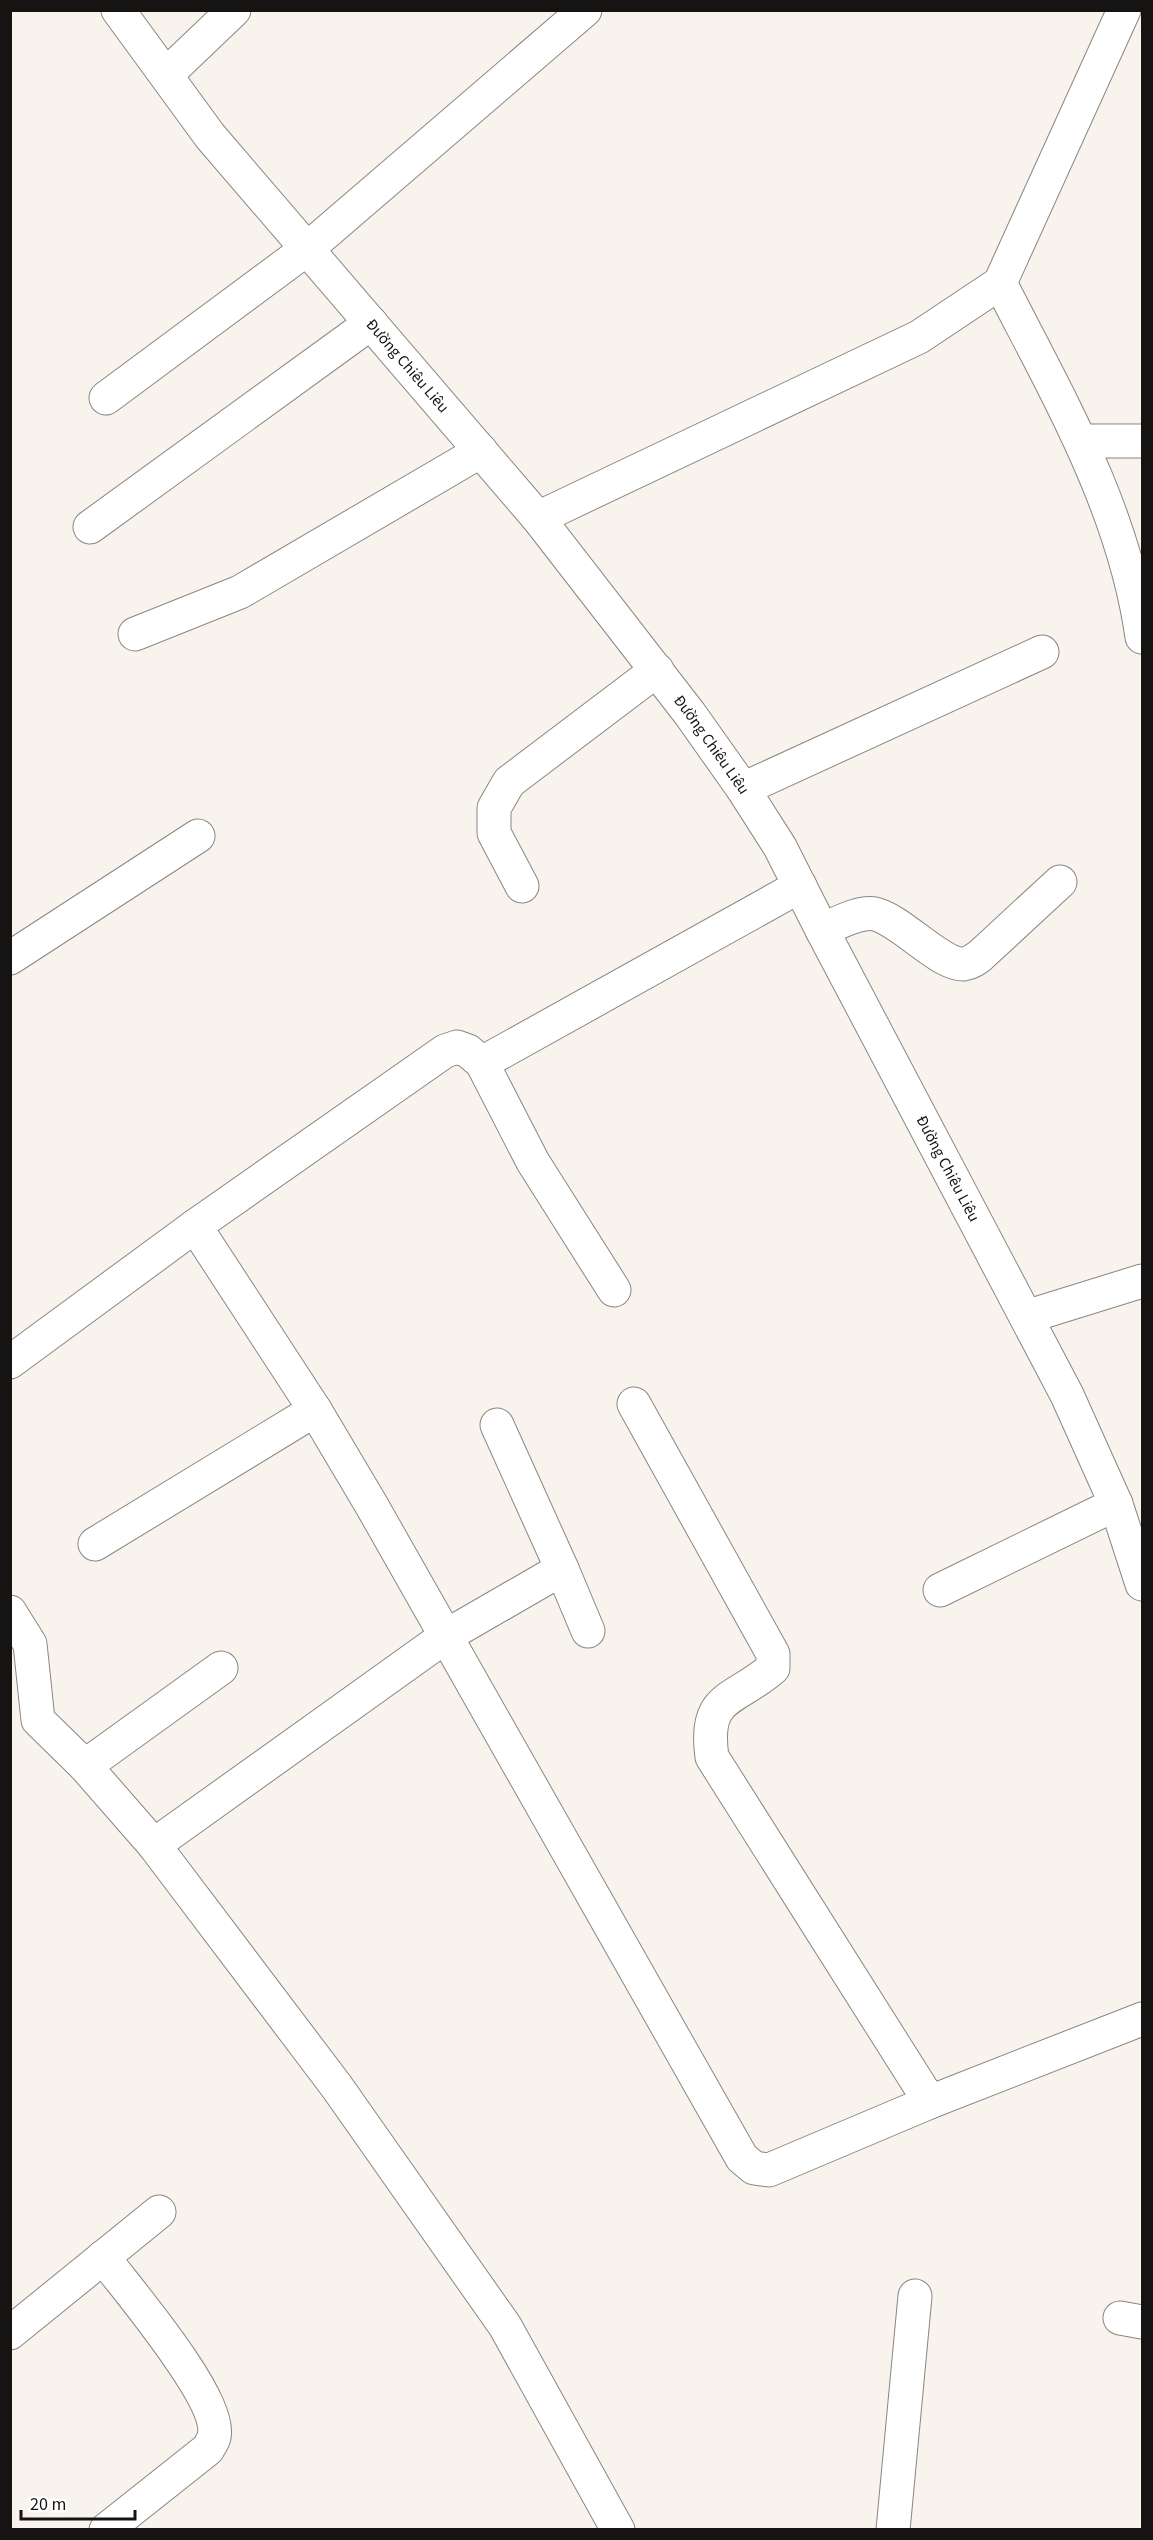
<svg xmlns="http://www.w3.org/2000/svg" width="1153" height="2540" viewBox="0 0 1153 2540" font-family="'Source Sans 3',sans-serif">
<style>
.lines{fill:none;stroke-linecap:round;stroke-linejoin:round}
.minor-casing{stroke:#8b8682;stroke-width:35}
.minor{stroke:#fff;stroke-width:33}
.labels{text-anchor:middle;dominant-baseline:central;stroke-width:4.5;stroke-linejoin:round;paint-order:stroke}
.street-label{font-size:16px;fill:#161412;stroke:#fff}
</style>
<rect width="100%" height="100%" fill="#f9f3ee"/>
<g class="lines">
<g class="minor-casing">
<g id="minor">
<path id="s1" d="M118,10L210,136L538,518L690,714L743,789L780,847L822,930L1067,1395L1116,1504L1142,1584"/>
<polyline points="166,75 234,10"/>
<path d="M1000,283C1058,396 1124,509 1142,637"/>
<polyline points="106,398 307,249 585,10"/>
<polyline points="1082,441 1142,441"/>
<polyline points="538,518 919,337 1000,283 1124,10"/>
<polyline points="90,527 371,323"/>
<polyline points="135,634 240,592 481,451"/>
<polyline points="743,789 1042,652"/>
<polyline points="522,886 494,833 494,808 509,782 657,670"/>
<path d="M822,930C836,924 859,911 875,914C901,920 941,966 964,964C971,963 976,959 981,955L1060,882"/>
<polyline points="10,958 198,836"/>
<polyline points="482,1063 800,886"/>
<polyline points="614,1290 533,1162 482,1063 468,1051 457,1047 445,1051 195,1226 315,1410 372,1506 742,2158 754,2168 769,2170 930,2102"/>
<polyline points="1026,1317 1142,1281"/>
<polyline points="10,1362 195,1226"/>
<path d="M634,1404L773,1654V1668C734,1702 703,1694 712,1757L930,2102L1142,2019"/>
<polyline points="497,1425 562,1569 588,1631"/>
<polyline points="95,1544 315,1410"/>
<polyline points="940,1590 1116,1504"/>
<polyline points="10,1612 30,1644 38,1720 85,1766 154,1845 337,2087 505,2326 618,2530"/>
<polyline points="85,1766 221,1668"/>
<polyline points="154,1845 446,1636 562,1569"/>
<path d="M103,2257C127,2289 223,2400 214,2437C213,2441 210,2445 208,2449L106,2530"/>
<polyline points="1120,2318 1142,2322"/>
<polyline points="10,2333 159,2212"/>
<polyline points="893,2530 915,2296"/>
</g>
</g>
<use href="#minor" class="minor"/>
</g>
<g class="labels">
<g class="street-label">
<text stroke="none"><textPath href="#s1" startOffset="459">Đường Chiêu Liêu</textPath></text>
<text stroke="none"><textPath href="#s1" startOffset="945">Đường Chiêu Liêu</textPath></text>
<text stroke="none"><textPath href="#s1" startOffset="1431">Đường Chiêu Liêu</textPath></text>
</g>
</g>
<rect width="1153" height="2540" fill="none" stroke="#161412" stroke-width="24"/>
<path d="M21 2510v9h114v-9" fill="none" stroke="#161412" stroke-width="3"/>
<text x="30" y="2510" font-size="18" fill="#161412" stroke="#ffffff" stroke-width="4.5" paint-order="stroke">20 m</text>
</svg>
